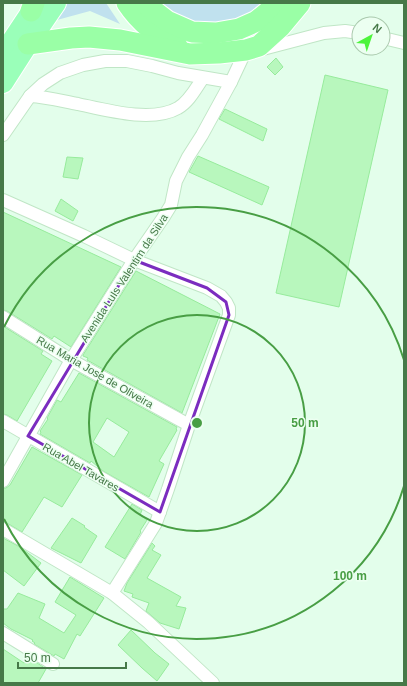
<svg xmlns="http://www.w3.org/2000/svg" width="407" height="686" viewBox="0 0 407 686" font-family="Arial,sans-serif">
<style>
.green{fill:#c0e1ee}
.building{fill:#b8f7bd;stroke:#97eb9c;fill-rule:evenodd}
.lines{fill:none;stroke-linecap:round;stroke-linejoin:round}
.minor-casing{stroke:#c0e6c6;stroke-width:14}
.primary-casing{stroke:#fff;stroke-width:22}
.trunk-casing{stroke:#fff;stroke-width:23}
.minor{stroke:#fff;stroke-width:12}
.primary{stroke:#9affb9;stroke-width:20}
.trunk{stroke:#9affa6;stroke-width:21}
.marked{fill:none;stroke:#7b2cbf;stroke-width:3;stroke-linejoin:round}
.ring{fill:none;stroke:#489e44;stroke-width:2}
.labels{text-anchor:middle;dominant-baseline:central;stroke-width:3;stroke-linejoin:round;paint-order:stroke}
.street-label{font-size:11px;fill:#467948;stroke:#ecfff1}
.centre{fill:#489e44;stroke:#ecfff1;stroke-width:2}
.ring-label{font-size:12px;text-anchor:middle;font-weight:bold;fill:#489e44;stroke:#ecfff1;stroke-width:3;stroke-linejoin:round;paint-order:stroke}
</style>
<rect width="100%" height="100%" fill="#e3feeb"/>
<g class="green">
<polygon points="67,3 106,3 120,24 90,11 57,20"/>
<polygon points="153,3 269,3 243,20 209,25 181,19"/>
</g>
<g class="building">
<polygon points="276,58 283,67 275,75 267,67"/>
<polygon points="325,75 388,90 339,307 276,293"/>
<polygon points="225,109 267,129 263,141 219,119"/>
<polygon points="198,156 269,187 262,205 189,172"/>
<polygon points="67,157 83,158 78,179 63,177"/>
<polygon points="61,199 78,211 73,221 55,211"/>
<polygon points="3,212 121,267 71,347 54,336 52,339 7,311 3,310"/>
<polygon points="136,271 220,314 182,413 87,360 88,358 83,356 83,355"/>
<polygon points="3,326 43,351 41,354 52,361 17,421 7,415 3,414"/>
<path d="M79,373L177,427L176,429L177,430L159,461L164,464L149,497L103,471L91,461L90,463L40,434L41,432L40,431L48,419L47,418L57,400L61,402ZM107,418L129,432L114,457L93,442Z"/>
<polygon points="32,447 82,475 62,507 44,497 22,532 7,523 3,522 3,488 6,488 10,485"/>
<polygon points="132,504 142,510 140,515 147,520 140,531 141,532 125,559 105,547"/>
<polygon points="72,518 85,526 84,527 97,536 81,563 51,548"/>
<polygon points="3,538 20,547 41,563 24,586 3,570"/>
<polygon points="152,543 155,546 152,550 161,555 147,578 181,597 176,606 186,608 179,629 160,623 146,611 149,603 132,597 133,594 124,591 127,583"/>
<polygon points="70,577 104,598 80,636 77,634 64,659 55,654 54,656 34,644 35,643 32,641 33,640 11,629 3,623 3,609 7,609 18,593 45,604 39,618 64,633 76,615 55,602"/>
<polygon points="131,630 155,653 169,664 157,681 142,668 118,645"/>
<polygon points="3,649 24,663 27,656 46,669 38,683 3,683"/>
</g>
<g class="lines">
<g class="minor-casing">
<g id="minor">
<polyline points="383,38 404,43"/>
<polyline points="259,50 324,33 345,31 359,33"/>
<path d="M30,96C46,97 62,101 78,104C106,110 152,123 178,108C189,102 196,88 203,78"/>
<polyline points="3,135 30,96 43,84 60,73 83,65 105,61 127,61 152,66 178,73 231,82"/>
<polyline points="3,200 84,236 134,260 207,288 221,296 226,302 229,308 229,315 189,425 168,489 156,523 112,593"/>
<polyline points="3,317 71,360 189,425"/>
<polyline points="3,421 160,512"/>
<polyline points="3,481 71,360 134,260 163,218 171,205 176,181 188,157 202,135 231,82 246,50"/>
<polyline points="3,529 112,593 148,622 213,683"/>
<polyline points="3,633 53,664"/>
</g>
</g>
<g class="primary-casing">
<g id="primary">
<polyline points="3,54 37,3"/>
<polyline points="3,83 28,44 56,3"/>
</g>
</g>
<g class="trunk-casing">
<g id="trunk">
<path d="M127,3C141,24 156,34 177,46"/>
<polyline points="146,3 150,8 167,21 192,32 216,33 239,29 257,21 279,3"/>
<polyline points="31,11 34,3"/>
<polyline points="28,44 71,38 89,37 120,40 190,54 219,53 246,50 259,46 280,27 300,3"/>
</g>
</g>
<use href="#minor" class="minor"/>
<use href="#primary" class="primary"/>
<use href="#trunk" class="trunk"/>
</g>
<path class="marked" d="M134,260L207,288L226,302L229,315L160,512L28,436Z"/>
<g class="ring">
<circle cx="197" cy="423" r="108"/>
<path d="M404 486A216 216 0 0 1 4 519M4 327A216 216 0 0 1 404 360"/>
</g>
<g class="labels">
<g class="street-label">
<text transform="translate(124 278) rotate(-57)">Avenida LuIs Valentim da Silva</text>
<text transform="translate(95 372) rotate(30)">Rua Maria Jose de Oliveira</text>
<text transform="translate(81 467) rotate(30)">Rua Abel Tavares</text>
</g>
</g>
<circle cx="197" cy="423" r="6" class="centre"/>
<g class="ring-label">
<text x="305" y="427">50 m</text>
<text x="350" y="580">100 m</text>
</g>
<rect width="407" height="686" fill="none" stroke="#467948" stroke-width="8"/>
<g transform="translate(371 36) rotate(40)"><circle r="19" fill="#ecfff1" stroke="#aac9ad"/>
<path d="M0-3L7 15L0 10L-7 15Z" fill="#4df43c"/>
<text y="-6" font-size="11" font-weight="bold" text-anchor="middle" fill="#467948">N</text>
</g>
<path d="M18 662v6h108v-6" fill="none" stroke="#467948" stroke-width="2"/>
<text x="24" y="662" font-size="12" fill="#467948" stroke="#ecfff1" stroke-width="3" paint-order="stroke">50 m</text>
</svg>
